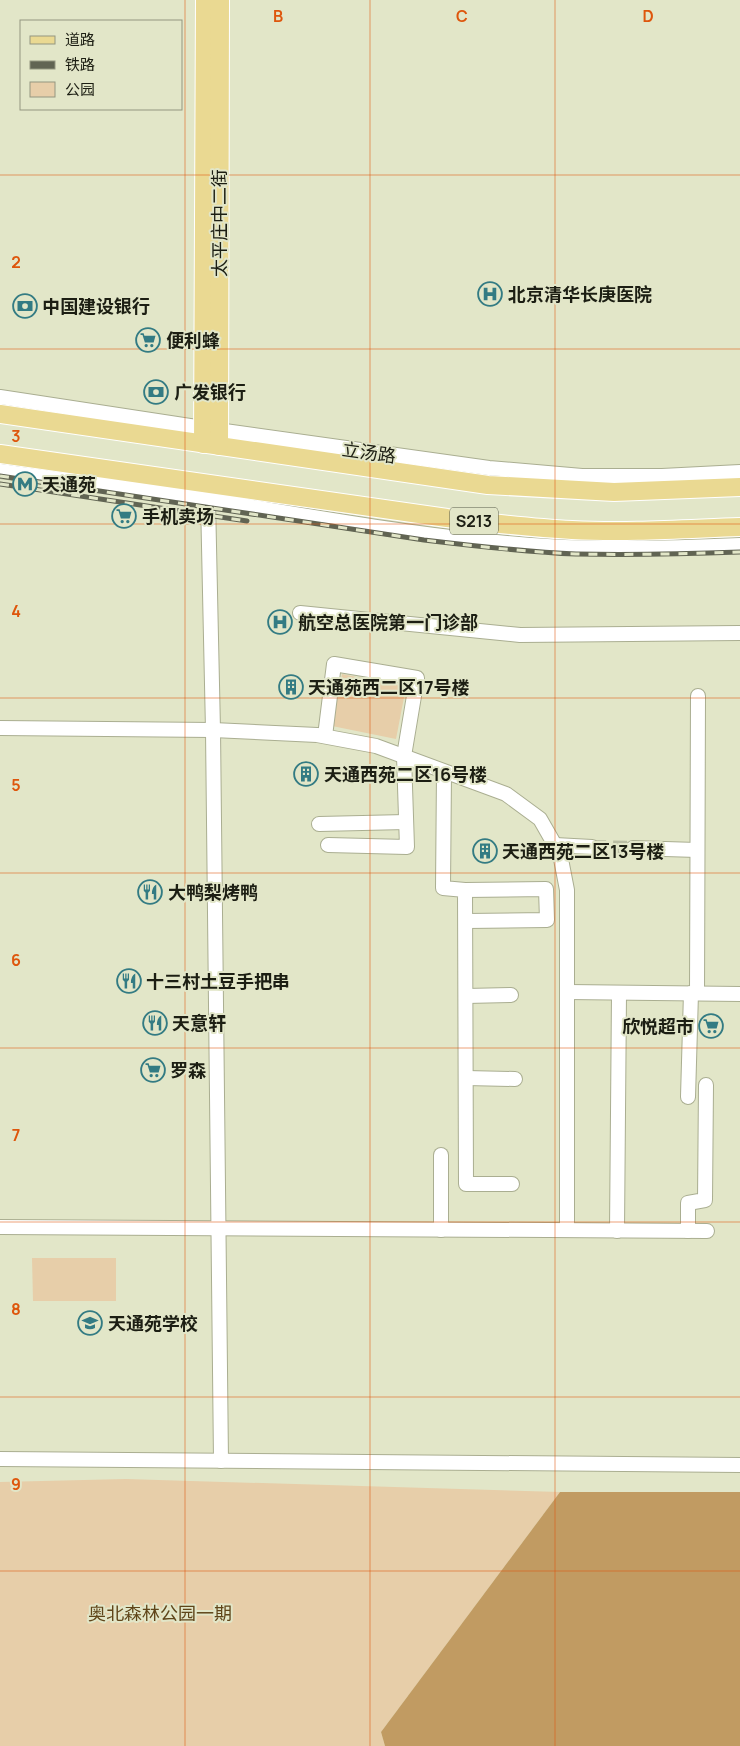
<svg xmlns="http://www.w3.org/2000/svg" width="740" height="1746" viewBox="0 0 740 1746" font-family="Manrope,'Noto Sans SC',sans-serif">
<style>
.green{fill:#e7cea9}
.forest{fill:#c19b62}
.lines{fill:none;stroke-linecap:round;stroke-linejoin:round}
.minor-tunnel{stroke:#babea4;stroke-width:14;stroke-dasharray:14 7;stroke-linecap:butt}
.minor-casing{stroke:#aaae91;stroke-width:16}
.major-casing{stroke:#fff;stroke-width:20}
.minor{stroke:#fff;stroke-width:14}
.major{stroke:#ead992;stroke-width:18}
.rail-casing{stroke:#616453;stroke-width:5}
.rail{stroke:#e2e6c8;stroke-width:3;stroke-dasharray:9;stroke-linecap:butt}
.grid{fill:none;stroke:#de560c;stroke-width:1;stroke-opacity:0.55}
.labels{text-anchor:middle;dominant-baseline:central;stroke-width:4;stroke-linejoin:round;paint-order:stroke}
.shield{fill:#e2e6c8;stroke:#575a49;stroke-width:1}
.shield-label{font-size:16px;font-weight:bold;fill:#1c1e13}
.street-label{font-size:18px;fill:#1c1e13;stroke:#e2e6c8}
.poi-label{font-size:18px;font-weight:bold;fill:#1c1e13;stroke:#e2e6c8;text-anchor:start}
.park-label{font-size:18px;fill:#5f4519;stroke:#e2e6c8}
.grid-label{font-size:16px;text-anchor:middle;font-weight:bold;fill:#de560c;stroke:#e2e6c8;stroke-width:4;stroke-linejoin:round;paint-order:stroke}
</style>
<rect width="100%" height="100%" fill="#e2e6c8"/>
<g class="green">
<polygon points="342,674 406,687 396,739 332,726"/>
<polygon points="32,1258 116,1258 116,1301 33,1301"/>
<polygon points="126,1479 560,1492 381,1732 385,1746 0,1746 0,1482"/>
</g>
<polygon class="forest" points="560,1492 740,1492 740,1746 385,1746 381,1732"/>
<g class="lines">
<polyline class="minor-tunnel" points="592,847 633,848"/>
<g class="minor-casing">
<g id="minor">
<polyline points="0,397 203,428 489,468 582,476 662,476 740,472"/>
<path d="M0,471C70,481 140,489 210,500C322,518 434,539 547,546C611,550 676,548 740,545"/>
<polyline points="210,484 208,500 213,730 221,1461"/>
<polyline points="300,613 520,635 740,633"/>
<polyline points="0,728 213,730 317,735 376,746 506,794 540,819 560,854 567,890 567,1230"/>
<polyline points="325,736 334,664 417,678 404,756 407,847 328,845"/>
<polyline points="444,772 443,888 465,890 466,1184 512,1184"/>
<polyline points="319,824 406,822"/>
<polyline points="555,845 592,847"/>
<polyline points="633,848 697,850"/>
<polyline points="465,890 546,889 547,920 467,921"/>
<polyline points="568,992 740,994"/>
<polyline points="697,993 698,696"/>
<polyline points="466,996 511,995"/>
<polyline points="466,1078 515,1079"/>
<polyline points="688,1097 691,993"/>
<polyline points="441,1155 441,1230"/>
<polyline points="0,1227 707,1231"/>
<polyline points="617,1231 619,994"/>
<polyline points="688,1231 688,1203 705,1200 706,1085"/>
<polyline points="0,1459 740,1465"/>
</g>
</g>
<g class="major-casing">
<g id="major">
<polyline points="0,414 488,485 614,492 740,487"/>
<polyline points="203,444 205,0"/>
<polyline points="219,446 220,0"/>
<path d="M0,454L447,518C489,523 530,528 572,530C628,533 684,529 740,527"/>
</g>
</g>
<use href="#minor" class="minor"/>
<use href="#major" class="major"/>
<g class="rail-casing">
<g id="rail">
<path d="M0,476L424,540C474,546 525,552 576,554C630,555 685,554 740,552"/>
<polyline points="0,484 247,521"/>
</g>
</g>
<use href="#rail" class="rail"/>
</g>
<path class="grid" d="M185,0V1746M370,0V1746M555,0V1746M0,175H740M0,349H740M0,524H740M0,698H740M0,873H740M0,1048H740M0,1222H740M0,1397H740M0,1571H740"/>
<defs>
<g id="hospital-ring" transform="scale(1.25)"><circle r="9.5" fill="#e2e6c8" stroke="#337b83" stroke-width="1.5"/><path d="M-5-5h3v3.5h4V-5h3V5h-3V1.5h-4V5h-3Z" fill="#337b83"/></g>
<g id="bank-ring" transform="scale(1.25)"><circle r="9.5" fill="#e2e6c8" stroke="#337b83" stroke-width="1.5"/><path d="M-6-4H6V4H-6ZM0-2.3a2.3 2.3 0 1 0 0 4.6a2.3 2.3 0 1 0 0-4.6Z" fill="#337b83"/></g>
<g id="supermarket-ring" transform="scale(1.25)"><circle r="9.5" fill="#e2e6c8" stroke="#337b83" stroke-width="1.5"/><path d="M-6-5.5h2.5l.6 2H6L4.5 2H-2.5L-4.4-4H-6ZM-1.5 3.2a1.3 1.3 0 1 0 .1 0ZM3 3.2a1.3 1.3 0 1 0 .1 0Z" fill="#337b83"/></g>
<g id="metro-ring" transform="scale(1.25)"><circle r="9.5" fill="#e2e6c8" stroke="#337b83" stroke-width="1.5"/><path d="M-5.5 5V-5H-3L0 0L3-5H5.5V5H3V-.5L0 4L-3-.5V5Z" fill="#337b83"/></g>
<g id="building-ring" transform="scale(1.25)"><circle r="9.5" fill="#e2e6c8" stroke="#337b83" stroke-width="1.5"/><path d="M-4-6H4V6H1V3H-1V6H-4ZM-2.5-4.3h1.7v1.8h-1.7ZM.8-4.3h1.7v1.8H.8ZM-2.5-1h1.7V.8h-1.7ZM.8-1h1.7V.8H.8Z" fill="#337b83"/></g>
<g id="restaurant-ring" transform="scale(1.25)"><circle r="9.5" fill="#e2e6c8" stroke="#337b83" stroke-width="1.5"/><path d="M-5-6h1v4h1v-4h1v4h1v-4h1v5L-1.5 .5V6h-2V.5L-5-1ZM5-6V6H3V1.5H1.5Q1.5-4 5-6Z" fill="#337b83"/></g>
<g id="school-ring" transform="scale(1.25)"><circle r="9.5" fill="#e2e6c8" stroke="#337b83" stroke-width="1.5"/><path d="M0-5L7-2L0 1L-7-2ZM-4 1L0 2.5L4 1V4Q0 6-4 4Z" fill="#337b83"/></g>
</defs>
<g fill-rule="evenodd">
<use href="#hospital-ring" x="490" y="294"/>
<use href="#bank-ring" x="25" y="306"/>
<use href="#supermarket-ring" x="148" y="340"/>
<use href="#bank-ring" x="156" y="392"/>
<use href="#metro-ring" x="25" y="484"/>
<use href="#supermarket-ring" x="124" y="516"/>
<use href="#hospital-ring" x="280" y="622"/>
<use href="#building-ring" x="291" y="687"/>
<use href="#building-ring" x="306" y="774"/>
<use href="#building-ring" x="485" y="851"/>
<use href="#restaurant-ring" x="150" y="892"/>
<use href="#restaurant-ring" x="129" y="981"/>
<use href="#restaurant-ring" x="155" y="1023"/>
<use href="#supermarket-ring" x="711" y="1026"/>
<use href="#supermarket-ring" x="153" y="1070"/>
<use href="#school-ring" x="90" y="1323"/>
</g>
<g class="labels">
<rect class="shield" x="450" y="507.5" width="48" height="27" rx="4"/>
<g class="shield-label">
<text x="474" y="521">S213</text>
</g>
<g class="street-label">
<text transform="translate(219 223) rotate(-90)">太平庄中二街</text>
<text transform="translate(369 452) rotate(8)">立汤路</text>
</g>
<g class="poi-label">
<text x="508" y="294">北京清华长庚医院</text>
<text x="42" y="306">中国建设银行</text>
<text x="166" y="340">便利蜂</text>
<text x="174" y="392">广发银行</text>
<text x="42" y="484">天通苑</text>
<text x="142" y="516">手机卖场</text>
<text x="298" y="622">航空总医院第一门诊部</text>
<text x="308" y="687">天通苑西二区17号楼</text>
<text x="324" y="774">天通西苑二区16号楼</text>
<text x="502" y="851">天通西苑二区13号楼</text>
<text x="168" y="892">大鸭梨烤鸭</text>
<text x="146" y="981">十三村土豆手把串</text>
<text x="172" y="1023">天意轩</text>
<text x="694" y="1026" text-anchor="end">欣悦超市</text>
<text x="170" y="1070">罗森</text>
<text x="108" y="1323">天通苑学校</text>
</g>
<g class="park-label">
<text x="160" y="1613">奥北森林公园一期</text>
</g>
</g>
<g class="grid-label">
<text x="278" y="22">B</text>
<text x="462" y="22">C</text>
<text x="648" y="22">D</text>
<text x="16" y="268">2</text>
<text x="16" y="442">3</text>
<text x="16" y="617">4</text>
<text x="16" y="791">5</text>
<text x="16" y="966">6</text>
<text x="16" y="1141">7</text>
<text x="16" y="1315">8</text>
<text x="16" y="1490">9</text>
</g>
<rect x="20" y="20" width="162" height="90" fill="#e2e6c8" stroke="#939680"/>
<rect x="30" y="36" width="25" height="8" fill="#ead992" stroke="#939680"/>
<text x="65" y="45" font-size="15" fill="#1c1e13">道路</text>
<rect x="30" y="61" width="25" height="8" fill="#616453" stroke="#939680"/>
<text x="65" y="70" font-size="15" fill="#1c1e13">铁路</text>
<rect x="30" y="82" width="25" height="15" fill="#e7cea9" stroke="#939680"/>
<text x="65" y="95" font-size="15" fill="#1c1e13">公园</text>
</svg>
